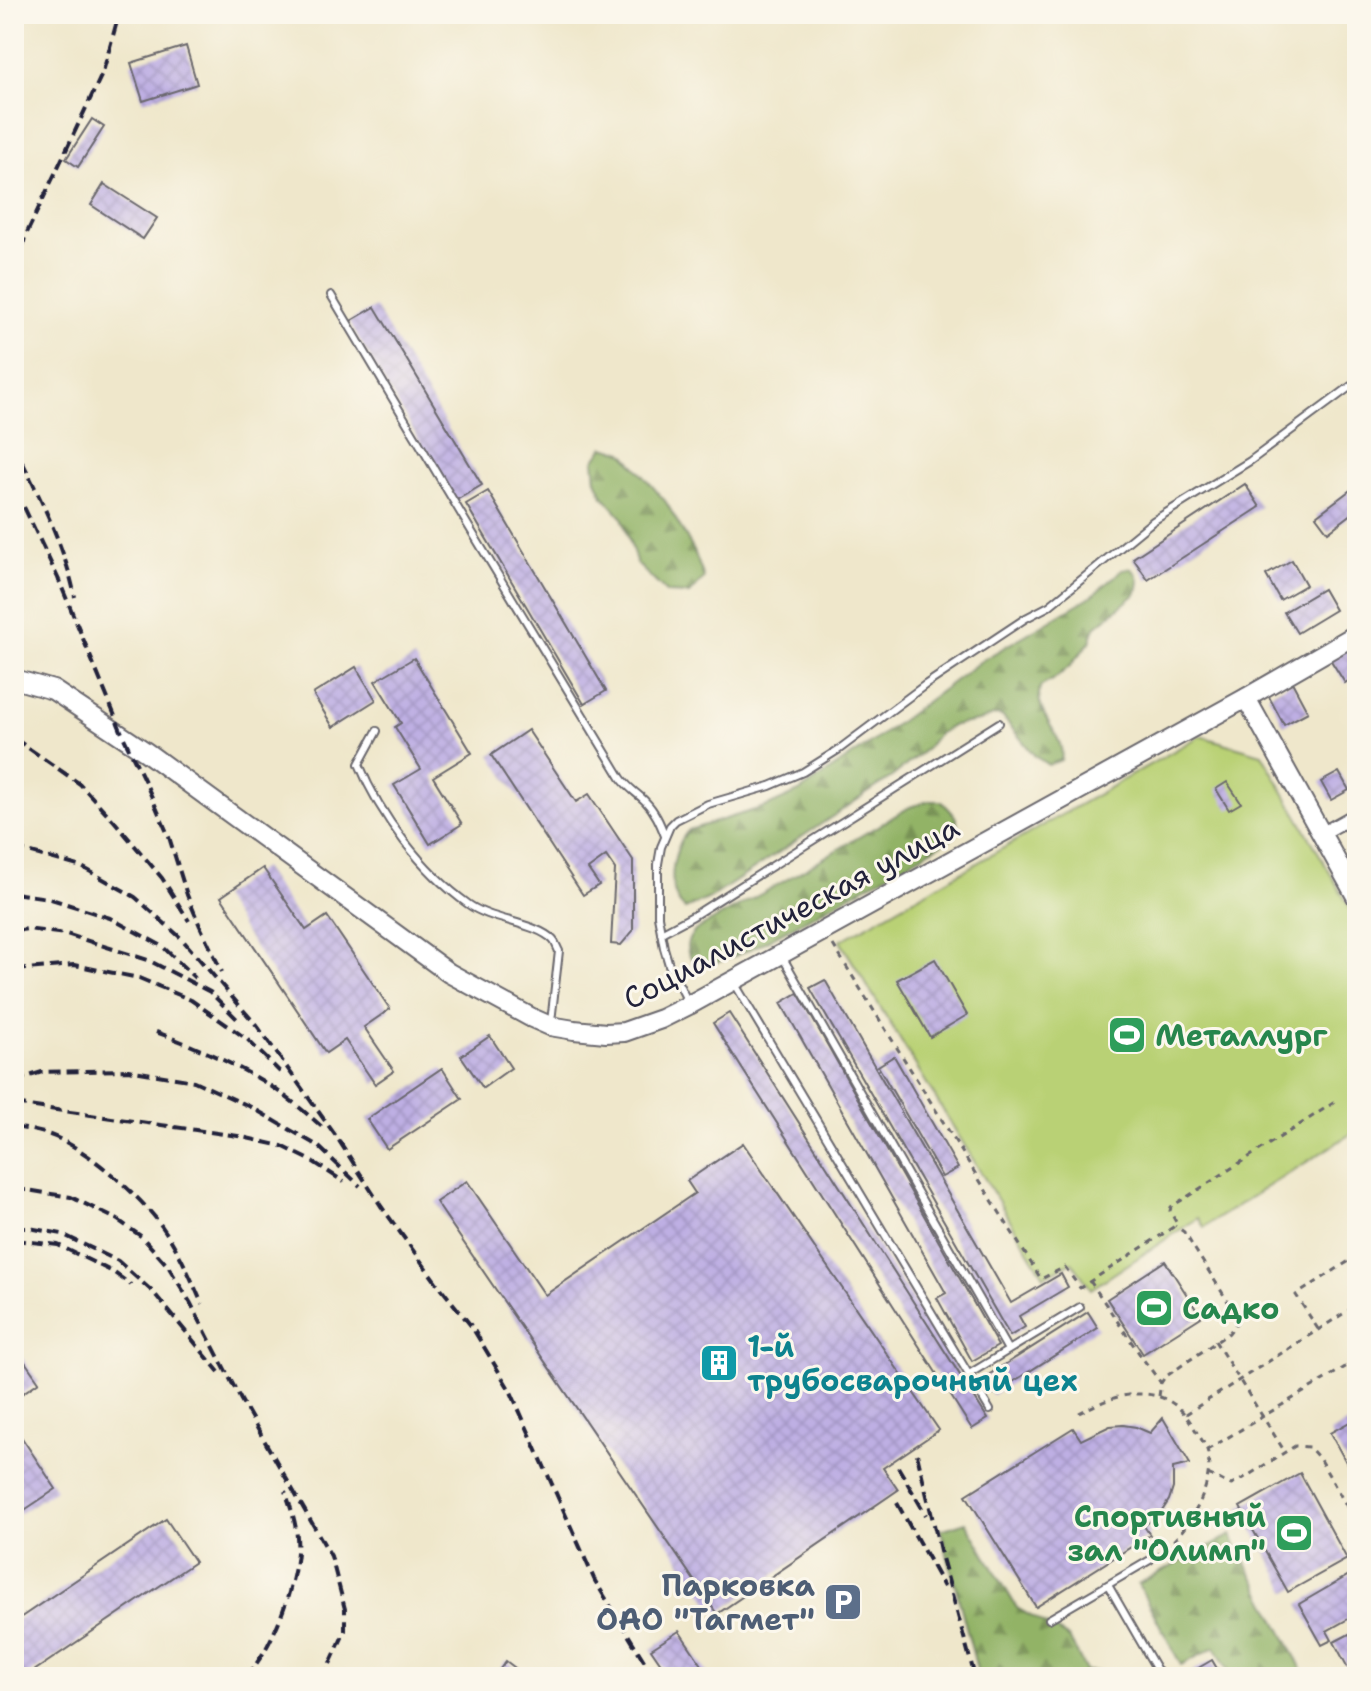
<svg xmlns="http://www.w3.org/2000/svg" width="1371" height="1691" viewBox="0 0 1371 1691" font-family="'Shantell Sans',sans-serif">
<style>
.forest{fill:url(#forest-firs);stroke:#5a6a50;stroke-width:2}
.pitch{fill:#b9d175;stroke:#6e7a58;stroke-width:2}
.building{fill:url(#building-cross-hatch)}
.lines{fill:none;stroke-linecap:round;stroke-linejoin:round}
.lane-casing{stroke:#6a676d;stroke-width:10}
.street-casing{stroke:#6a676d;stroke-width:16}
.secondary-casing{stroke:#6a676d;stroke-width:22}
.path{stroke:#6a676d;stroke-width:3;stroke-dasharray:6 6;stroke-linecap:butt}
.lane{stroke:#fff;stroke-width:6}
.street{stroke:#fff;stroke-width:12}
.secondary{stroke:#fff;stroke-width:18}
.rail{stroke:#22223b;stroke-width:4;stroke-dasharray:12 6;stroke-linecap:butt}
.labels{text-anchor:middle;dominant-baseline:central;stroke-width:6;stroke-linejoin:round;paint-order:stroke}
.street-label{font-size:30px;fill:#22223b;stroke:#fbf7ec}
.leisure-label{font-size:30px;font-weight:bold;fill:#27864d;stroke:#fbf7ec;text-anchor:start}
.culture-label{font-size:30px;font-weight:bold;fill:#0d838f;stroke:#fbf7ec;text-anchor:start}
.service-label{font-size:30px;font-weight:bold;fill:#4e5e75;stroke:#fbf7ec;text-anchor:end}
</style>
<defs>
<pattern id="forest-firs" width="22" height="20" patternUnits="userSpaceOnUse" patternTransform="scale(2)"><rect width="22" height="20" fill="#92b366"/><path d="M5 1l3.5 6h-7zM16 11l3.5 6h-7z" fill="#779155"/></pattern>
<pattern id="building-cross-hatch" width="8" height="8" patternUnits="userSpaceOnUse" patternTransform="scale(2)"><rect width="8" height="8" fill="#beafe3"/><path d="M0 0l8 8M0 8l8-8" fill="none" stroke="#a396c4"/></pattern>
</defs>
<rect width="100%" height="100%" fill="#fbf7ec"/>
<filter id="ink" filterUnits="userSpaceOnUse"><feTurbulence type="fractalNoise" baseFrequency=".0125" numOctaves="2"/><feDisplacementMap in="SourceGraphic" scale="16" xChannelSelector="R" yChannelSelector="G"/><feConvolveMatrix kernelMatrix="1 2 1 2 8 2 1 2 1" color-interpolation-filters="sRGB"/></filter>
<filter id="wash" filterUnits="userSpaceOnUse"><feTurbulence type="fractalNoise" baseFrequency=".006" numOctaves="4" result="noise"/><feDisplacementMap in="SourceGraphic" scale="32" xChannelSelector="R" yChannelSelector="G"/><feGaussianBlur stdDeviation="1.8" result="paint"/><feColorMatrix in="noise" values="0 0 0 0 0 0 0 0 0 0 0 0 0 0 0 0 0 1.4 0 .05"/><feComposite in="paint" operator="in"/></filter>
<g filter="url(#wash)">
<rect width="100%" height="100%" fill="#efe7cb"/>
<g class="forest">
<polygon points="604,447 623,452 666,502 694,551 704,578 690,594 667,593 637,564 622,517 603,496 596,480 594,461"/>
<path d="M1130,568C1141,575 1140,583 1136,594L1095,627L1090,642L1069,667L1054,679L1040,687C1033,716 1067,735 1061,760L1048,765L1035,756L1002,716L996,715L978,721L954,725L938,734L927,748L893,776L712,897L685,909C664,893 672,847 689,830L768,806L799,792L875,740L981,661L1093,595L1122,570Z"/>
<path d="M928,801H941C953,812 963,821 954,837C904,866 853,893 803,921C781,933 730,963 707,964C699,964 690,960 688,952C685,943 690,936 696,930L779,884L910,807Z"/>
<polygon points="966,1522 1017,1608 1069,1638 1086,1671 1102,1672 1099,1677 979,1677 941,1530"/>
<polygon points="1231,1535 1306,1677 1232,1677 1215,1647 1181,1665 1138,1584"/>
</g>
<polygon class="pitch" points="1200,736 1262,754 1357,920 1357,1130 1204,1227 1198,1218 1091,1289 1072,1262 1044,1276 840,941"/>
<g id="blocks">
<g class="building">
<polygon points="186,46 197,84 143,101 131,63"/>
<polygon points="92,119 104,127 78,167 66,159"/>
<polygon points="104,184 157,218 143,239 91,205"/>
<polygon points="375,307 482,485 455,501 349,322"/>
<polygon points="1245,484 1260,507 1148,580 1133,558"/>
<polygon points="1357,485 1357,510 1328,532 1316,516"/>
<polygon points="488,491 606,691 584,704 466,504"/>
<polygon points="1292,560 1306,585 1280,600 1266,575"/>
<polygon points="1323,589 1335,610 1297,633 1284,612"/>
<polygon points="1355,644 1357,648 1357,675 1345,683 1330,659"/>
<polygon points="414,658 472,753 433,777 462,824 430,844 394,785 421,769 395,727 401,723 375,681"/>
<polygon points="356,667 376,700 333,727 313,694"/>
<polygon points="1292,682 1308,712 1284,725 1268,695"/>
<polygon points="528,730 576,802 589,794 633,860 633,931 621,945 611,944 615,869 606,856 588,869 599,885 583,895 491,755"/>
<polygon points="1339,772 1349,790 1331,800 1321,782"/>
<polygon points="1227,782 1241,803 1229,810 1216,789"/>
<polygon points="263,868 306,930 327,916 390,1009 364,1027 394,1071 375,1084 345,1040 326,1053 221,897"/>
<polygon points="935,959 967,1015 930,1037 897,980"/>
<polygon points="825,980 1011,1303 1061,1274 1068,1287 1019,1316 1025,1327 1010,1336 810,988"/>
<polygon points="798,993 998,1346 972,1361 937,1298 946,1293 781,1003"/>
<polygon points="729,1013 988,1419 972,1429 713,1023"/>
<polygon points="490,1036 511,1068 483,1088 461,1056"/>
<polygon points="894,1056 958,1168 942,1177 878,1066"/>
<polygon points="442,1068 462,1099 387,1149 367,1119"/>
<polygon points="743,1143 939,1430 883,1468 898,1490 717,1614 436,1202 467,1181 545,1295 695,1193 687,1181"/>
<polygon points="1165,1261 1201,1317 1143,1354 1107,1299"/>
<polygon points="1088,1312 1098,1328 992,1395 982,1379"/>
<polygon points="14,1346 39,1382 14,1399"/>
<polygon points="1163,1418 1190,1464 1173,1468 1173,1488 1169,1500 1162,1511 1144,1526 1150,1535 1036,1607 966,1495 1073,1428 1081,1440 1110,1426 1123,1425 1136,1427 1150,1433"/>
<polygon points="1357,1418 1357,1482 1330,1433"/>
<polygon points="14,1426 56,1489 14,1517"/>
<polygon points="1300,1473 1347,1559 1288,1592 1240,1507"/>
<polygon points="166,1519 195,1562 25,1677 14,1677 14,1622"/>
<polygon points="1351,1574 1357,1585 1357,1614 1327,1631 1332,1640 1322,1645 1299,1604"/>
<polygon points="1357,1630 1357,1663 1348,1668 1334,1642"/>
<polygon points="679,1631 710,1677 670,1677 651,1649"/>
<polygon points="1212,1660 1222,1677 1183,1677"/>
<polygon points="506,1661 527,1677 494,1677"/>
</g>
</g>
</g>
<g filter="url(#ink)">
<use href="#blocks" fill-opacity="0" stroke="#6a676d" stroke-width="2"/>
<g class="lines">
<g class="lane-casing">
<g id="lane">
<path d="M331,295L469,527L621,778C628,788 637,793 645,801C655,811 660,823 665,836"/>
<path d="M377,731L359,764C380,816 422,871 468,904C491,921 535,922 553,940C556,943 557,948 559,951L551,1022"/>
<polyline points="661,933 693,916 999,723"/>
<polyline points="783,958 1008,1350"/>
<polyline points="735,984 990,1410"/>
<polyline points="688,1002 669,965 664,948 658,916 658,864 661,847 670,826 676,820 708,804 770,786 803,772 838,750 925,685 1026,618 1049,606 1153,521 1250,461 1351,386"/>
<polyline points="969,1374 1080,1307"/>
<polyline points="1108,1585 1161,1677"/>
<polyline points="1049,1619 1150,1560"/>
</g>
</g>
<g class="street-casing">
<polyline id="street" points="1321,834 1357,814"/>
</g>
<g class="secondary-casing">
<g id="secondary">
<polyline points="14,679 53,690 146,752 449,973 532,1018 550,1026 574,1030 606,1033 624,1032 661,1019 689,1005 1246,698 1357,634"/>
<polyline points="1246,698 1357,898"/>
</g>
</g>
<g class="path">
<polyline points="833,945 1041,1279 1065,1267 1080,1288 1175,1226 1176,1222 1170,1211 1171,1207 1338,1100"/>
<polyline points="1090,1281 1143,1359 1161,1383"/>
<polyline points="1318,1329 1296,1295 1357,1256"/>
<polyline points="1215,1341 1285,1452"/>
<polyline points="1159,1396 1161,1383 1165,1377 1229,1333 1239,1319 1184,1232 1175,1226"/>
<path d="M1079,1413C1099,1403 1120,1393 1144,1394C1166,1395 1182,1407 1193,1426C1198,1435 1206,1444 1208,1453C1214,1491 1186,1534 1157,1555"/>
<polyline points="1186,1414 1357,1305"/>
<polyline points="1207,1450 1357,1360"/>
<polyline points="1208,1474 1231,1485 1236,1483 1295,1446 1309,1447 1319,1458 1357,1524"/>
</g>
<use href="#lane" class="lane"/>
<use href="#street" class="street"/>
<use href="#secondary" class="secondary"/>
<g class="rail">
<polyline points="14,285 25,237 103,72 119,14"/>
<path d="M14,445C38,494 64,543 75,597"/>
<polyline points="24,507 58,578 124,738 147,786 169,837 187,895 200,926 222,972"/>
<polyline points="14,738 80,784 114,821 162,878 189,921"/>
<polyline points="14,848 82,867 135,897 181,938 258,1027 338,1139 381,1206 436,1282 472,1327 511,1392 595,1581 654,1677"/>
<polyline points="14,893 48,898 110,918 162,946 195,978"/>
<polyline points="14,931 27,929 66,934 148,960 210,992 240,1022"/>
<polyline points="14,970 74,965 139,978 191,1000 247,1039 280,1072"/>
<path d="M156,1032C192,1045 228,1061 261,1080C283,1093 303,1110 322,1127"/>
<polyline points="14,1081 42,1072 128,1070 194,1081 251,1107 318,1146 360,1186"/>
<polyline points="14,1104 238,1136 282,1146 312,1161 344,1182"/>
<path d="M14,1127C26,1129 39,1131 50,1135C85,1147 142,1197 163,1228C179,1251 191,1278 202,1304"/>
<polyline points="14,1191 27,1190 71,1197 118,1220 142,1237 168,1266 190,1302 241,1400 331,1556 345,1609 345,1631 324,1677"/>
<polyline points="14,1228 29,1228 62,1234 118,1261 154,1293 219,1372"/>
<polyline points="14,1240 58,1245 113,1272 131,1285"/>
<polyline points="917,1454 942,1558 975,1677"/>
<polyline points="898,1467 926,1515"/>
<polyline points="897,1503 944,1587"/>
<path d="M245,1677C272,1651 294,1589 297,1552C299,1531 292,1511 285,1491"/>
</g>
</g>
</g>
<defs>
<g id="stadium-square" transform="scale(2)"><rect x="-9" y="-9" width="18" height="18" rx="4" fill="#2e9e5b" stroke="#fbf7ec"/><path d="M0-5a6.5 5 0 1 0 0 10a6.5 5 0 1 0 0-10ZM-3.5-1.8h7v3.6h-7Z" fill="#fff"/></g>
<g id="building-square" transform="scale(2)"><rect x="-9" y="-9" width="18" height="18" rx="4" fill="#0f9aa8" stroke="#fbf7ec"/><path d="M-4-6H4V6H1V3H-1V6H-4ZM-2.5-4.3h1.7v1.8h-1.7ZM.8-4.3h1.7v1.8H.8ZM-2.5-1h1.7V.8h-1.7ZM.8-1h1.7V.8H.8Z" fill="#fff"/></g>
<g id="parking-square" transform="scale(2)"><rect x="-9" y="-9" width="18" height="18" rx="4" fill="#5c6f8a" stroke="#fbf7ec"/><path d="M-3.5-5.5H1a3.5 3.5 0 0 1 0 7H-1V5.5H-3.5ZM-1-3.4V-.6H.8a1.4 1.4 0 0 0 0-2.8Z" fill="#fff"/></g>
</defs>
<g fill-rule="evenodd">
<use href="#stadium-square" x="1127" y="1035"/>
<use href="#stadium-square" x="1154" y="1308"/>
<use href="#building-square" x="719" y="1363"/>
<use href="#stadium-square" x="1294" y="1533"/>
<use href="#parking-square" x="843" y="1602"/>
</g>
<g class="labels">
<g class="street-label">
<text transform="translate(791 913) rotate(-28)">Социалистическая улица</text>
</g>
<g class="leisure-label">
<text x="1155" y="1035">Металлург</text>
<text x="1182" y="1308">Садко</text>
<text x="1266" y="1516" text-anchor="end">Спортивный<tspan x="1266" dy="34">зал "Олимп"</tspan></text>
</g>
<g class="culture-label">
<text x="747" y="1346">1-й<tspan x="747" dy="34">трубосварочный цех</tspan></text>
</g>
<g class="service-label">
<text x="815" y="1585">Парковка<tspan x="815" dy="34">ОАО "Тагмет"</tspan></text>
</g>
</g>
<rect width="1371" height="1691" fill="none" stroke="#fbf7ec" stroke-width="48"/>
</svg>
